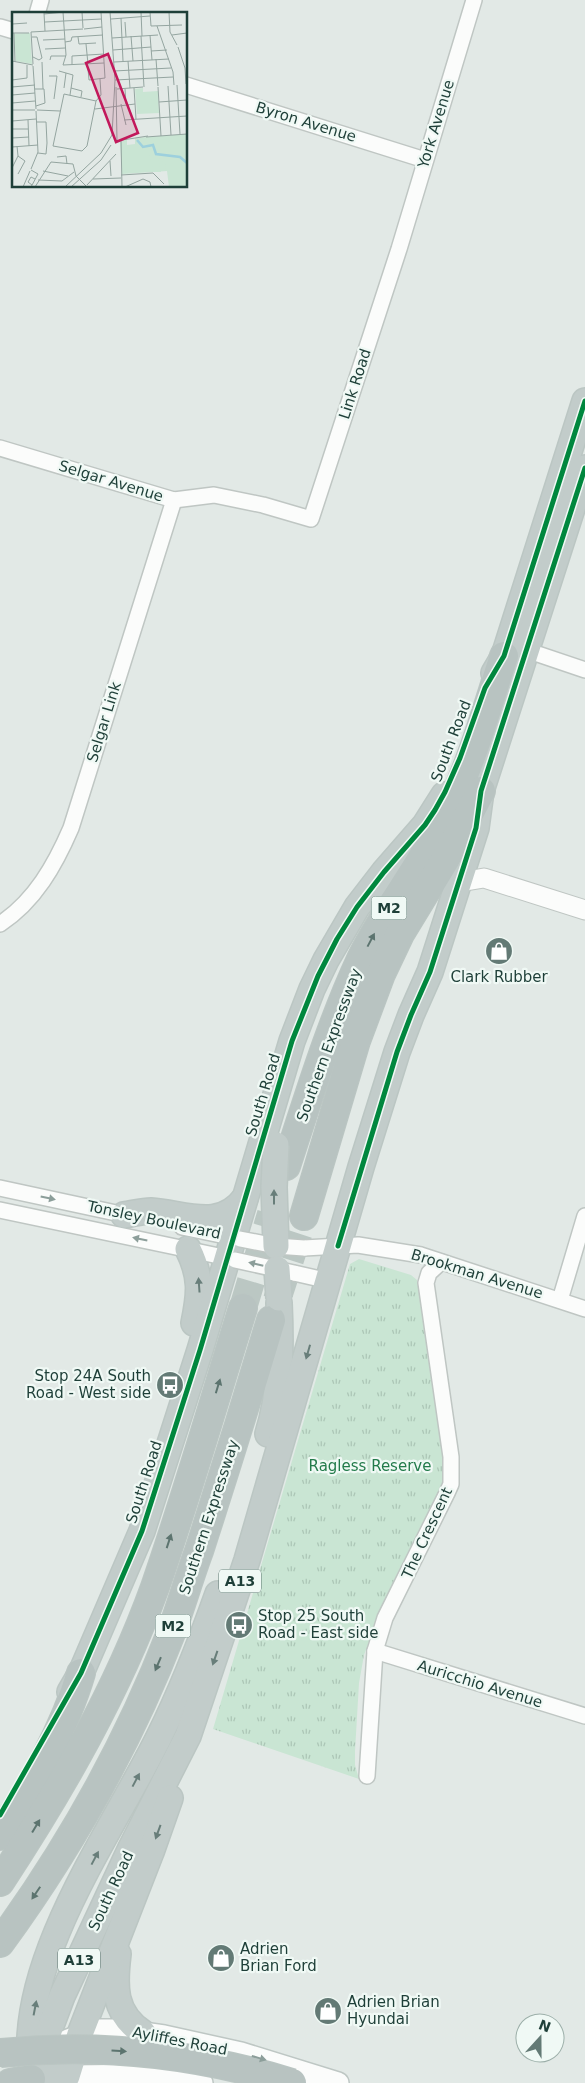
<svg xmlns="http://www.w3.org/2000/svg" width="585" height="2083" viewBox="0 0 585 2083" font-family="'DejaVu Sans',sans-serif">
<style>
.grass{fill:url(#grass-tufts)}
.lines{fill:none;stroke-linecap:round;stroke-linejoin:round}
.motorway-tunnel{stroke:#bbc7c3;stroke-width:28;stroke-dasharray:28 14;stroke-linecap:butt}
.minor-casing{stroke:#bfc6c3;stroke-width:18}
.tertiary-casing{stroke:#bfc6c3;stroke-width:21}
.secondary-casing{stroke:#bec7c4;stroke-width:24}
.trunk-casing{stroke:#bbc6c3;stroke-width:28}
.motorway-casing{stroke:#bbc6c3;stroke-width:30}
.minor{stroke:#fbfcfb;stroke-width:15}
.tertiary{stroke:#fbfcfb;stroke-width:19}
.secondary{stroke:#fbfcfb;stroke-width:21}
.trunk{stroke:#c2ccca;stroke-width:25}
.motorway{stroke:#b8c3c1;stroke-width:28}
.minor-bridge-casing{stroke:#bfc6c3;stroke-width:18;stroke-linecap:butt}
.trunk-bridge-casing{stroke:#bbc6c3;stroke-width:28;stroke-linecap:butt}
.motorway-bridge-casing{stroke:#bbc6c3;stroke-width:30;stroke-linecap:butt}
.minor-bridge{stroke:#fbfcfb;stroke-width:15}
.trunk-bridge{stroke:#c2ccca;stroke-width:25}
.motorway-bridge{stroke:#b8c3c1;stroke-width:28}
.cycleway-casing{stroke:#f0f9f5;stroke-width:8}
.cycleway{stroke:#00873e;stroke-width:5}
.oneway{fill:#5c746f}
.oneway2{fill:#687e7a}
.oneway3{fill:#8c9e9a}
.labels{text-anchor:middle;dominant-baseline:central;stroke-width:4.5;stroke-linejoin:round;paint-order:stroke}
.shield{fill:#f0f9f5;stroke:#5d7771;stroke-width:1}
.shield-label{font-size:14px;font-weight:bold;fill:#1e3f38}
.street-label{font-size:15px;fill:#1e3f38;stroke:#f0f9f5}
.poi-label{font-size:15px;fill:#1e3f38;stroke:#f0f9f5;text-anchor:start}
.park-label{font-size:15px;fill:#237b4b;stroke:#f0f9f5}
.inset-river{fill:none;stroke:#9dd0dd;stroke-width:2.5}
.inset-road{fill:none;stroke:#94a5a0;stroke-width:1}
.view{fill:#c2185b;fill-opacity:0.15;stroke:#c2185b;stroke-width:2.5}
.inset-edge{fill:none;stroke:#1e3f38;stroke-width:2.5}
</style>
<defs>
<pattern id="grass-tufts" width="24" height="20" patternUnits="userSpaceOnUse" patternTransform="scale(1.25)"><rect width="24" height="20" fill="#c9e5d3"/><path d="M3 7l-1-3M5 7V3M7 7l1-3M15 17l-1-3M17 17v-4M19 17l1-3" fill="none" stroke="#acc6b6"/></pattern>
</defs>
<rect width="100%" height="100%" fill="#e2e9e6"/>
<polygon class="grass" points="359,1259 411,1275 417,1280 446,1462 444,1486 380,1614 364,1655 359,1683 355,1751 355,1765 359,1779 213,1729 350,1264"/>
<g class="lines">
<g class="motorway-tunnel">
<polyline points="277,1300 304,1216"/>
<polyline points="243,1308 271,1214"/>
</g>
<g class="minor-casing">
<g id="minor">
<polyline points="37,14 41,0"/>
<polyline points="0,27 14,31"/>
<polyline points="186,85 425,160"/>
<polyline points="0,448 174,500 214,495 263,505 311,519 399,249 474,0"/>
<polyline points="526,650 585,670"/>
<path d="M0,924C35,901 55,865 71,828L174,500"/>
<polyline points="0,1188 130,1216"/>
<polyline points="0,1210 233,1259"/>
<polyline points="182,1227 240,1239"/>
<polyline points="304,1248 358,1245 421,1255 585,1309"/>
<polyline points="294,1273 329,1281"/>
<polyline points="560,1300 585,1216"/>
<polyline points="375,1651 585,1716"/>
<polyline points="367,1776 375,1651 385,1618 447,1493 451,1484 451,1457 426,1283 429,1273 441,1262"/>
</g>
</g>
<g class="tertiary-casing">
<polyline id="tertiary" points="456,888 466,881 484,878 585,910"/>
</g>
<g class="secondary-casing">
<g id="secondary">
<polyline points="68,2040 95,2030 122,2030 164,2036 241,2053 338,2083"/>
<path d="M65,2083L67,2076C113,2075 157,2074 202,2083"/>
</g>
</g>
<g class="trunk-casing">
<g id="trunk">
<polyline points="494,673 504,656 585,401"/>
<path d="M124,1215C132,1214 142,1211 151,1211C184,1213 220,1232 245,1198"/>
<path d="M188,1249C202,1277 200,1294 194,1323"/>
<path d="M268,1434C281,1392 281,1346 279,1303"/>
<polyline points="70,1692 81,1673 142,1531 200,1350 292,1041 312,989 326,960 357,907 384,872 425,825 444,795"/>
<path d="M118,1954C114,1986 113,2013 143,2033"/>
<path d="M30,2060C23,1953 113,1830 159,1737C182,1691 201,1642 218,1594"/>
<polyline points="31,2079 62,1996 131,1848 188,1736 247,1560 361,1167 397,1052 411,1015 430,972 476,828 481,791 585,468"/>
<polyline points="31,2079 67,2076 80,2034 151,1852 170,1798"/>
</g>
</g>
<g class="motorway-casing">
<g id="motorway">
<path d="M286,1166C309,1096 330,1026 361,959C385,910 420,868 444,819C471,767 486,711 504,656"/>
<polyline points="304,1216 356,1041 381,974 400,934 445,860 481,791"/>
<path d="M0,1836C31,1785 64,1731 81,1673"/>
<path d="M0,1882C61,1789 117,1692 155,1587C187,1495 214,1401 243,1308"/>
<path d="M0,1943C70,1847 128,1744 171,1633C181,1606 189,1578 199,1551C224,1474 248,1397 271,1320"/>
<polyline points="10,2083 31,2079"/>
</g>
</g>
<use href="#minor" class="minor"/>
<use href="#tertiary" class="tertiary"/>
<use href="#secondary" class="secondary"/>
<use href="#trunk" class="trunk"/>
<use href="#motorway" class="motorway"/>
<g class="minor-bridge-casing">
<g id="minor-bridge">
<polyline points="240,1239 276,1246 304,1248"/>
<polyline points="235,1260 294,1273"/>
</g>
</g>
<g class="trunk-bridge-casing">
<g id="trunk-bridge">
<polyline points="276,1246 274,1187 276,1145"/>
<polyline points="277,1269 279,1298"/>
</g>
</g>
<g class="motorway-bridge-casing">
<path id="motorway-bridge" d="M0,2053C98,2043 198,2054 292,2083"/>
</g>
<use href="#minor-bridge" class="minor-bridge"/>
<use href="#trunk-bridge" class="trunk-bridge"/>
<use href="#motorway-bridge" class="motorway-bridge"/>
<g class="cycleway-casing">
<g id="cycleway">
<polyline points="338,1246 397,1052 411,1015 430,972 476,828 481,791 585,468"/>
<polyline points="0,1815 81,1673 142,1531 200,1350 292,1041 318,976 337,939 357,907 384,872 425,825 435,810 445,792 460,758 485,688 504,656 585,401"/>
</g>
</g>
<use href="#cycleway" class="cycleway"/>
</g>
<defs><path id="oneway-solid" d="M-6-.8H1V-3.2L6.5 0L1 3.2V.8H-6Z" transform="scale(1.25)"/></defs>
<g class="oneway">
<use href="#oneway-solid" transform="translate(371 940) rotate(-62)"/>
<use href="#oneway-solid" transform="translate(218 1386) rotate(-73)"/>
<use href="#oneway-solid" transform="translate(169 1541) rotate(-72)"/>
<use href="#oneway-solid" transform="translate(158 1664) rotate(113)"/>
<use href="#oneway-solid" transform="translate(36 1826) rotate(-59)"/>
<use href="#oneway-solid" transform="translate(36 1893) rotate(124)"/>
<use href="#oneway-solid" transform="translate(119 2051) rotate(4)"/>
</g>
<g class="oneway2">
<use href="#oneway-solid" transform="translate(274 1197) rotate(-90)"/>
<use href="#oneway-solid" transform="translate(199 1285) rotate(-94)"/>
<use href="#oneway-solid" transform="translate(308 1352) rotate(106)"/>
<use href="#oneway-solid" transform="translate(215 1658) rotate(109)"/>
<use href="#oneway-solid" transform="translate(136 1780) rotate(-62)"/>
<use href="#oneway-solid" transform="translate(158 1832) rotate(110)"/>
<use href="#oneway-solid" transform="translate(95 1858) rotate(-62)"/>
<use href="#oneway-solid" transform="translate(35 2008) rotate(-79)"/>
</g>
<g class="oneway3">
<use href="#oneway-solid" transform="translate(48 1198) rotate(12)"/>
<use href="#oneway-solid" transform="translate(140 1239) rotate(-168)"/>
<use href="#oneway-solid" transform="translate(256 1264) rotate(-167)"/>
<use href="#oneway-solid" transform="translate(259 2058) rotate(16)"/>
</g>
<defs>
<g id="shop-disc" transform="scale(1.4375)"><circle r="9.5" fill="#637a75" stroke="#f0f9f5"/><path d="M-5-2.5h2.3a2.7 3.5 0 0 1 5.4 0H5L5.5 6h-11ZM-1.5-2.5h3a1.5 2.3 0 0 0-3 0Z" fill="#fff"/></g>
<g id="bus-disc" transform="scale(1.4375)"><circle r="9.5" fill="#637a75" stroke="#f0f9f5"/><path d="M-5-6H5V4H4V6H2V4H-2V6H-4V4H-5ZM-3.5-4V0h7V-4ZM-3.5 1.2v1.5H-2V1.2ZM2 1.2v1.5H3.5V1.2Z" fill="#fff"/></g>
</defs>
<g fill-rule="evenodd">
<use href="#shop-disc" x="499" y="951"/>
<use href="#bus-disc" x="170" y="1385"/>
<use href="#bus-disc" x="239" y="1625"/>
<use href="#shop-disc" x="221" y="1958"/>
<use href="#shop-disc" x="328" y="2011"/>
</g>
<g class="labels">
<g class="shield">
<rect x="371.5" y="896.5" width="35" height="23" rx="4"/>
<rect x="219" y="1569.5" width="42" height="23" rx="4"/>
<rect x="155.5" y="1614.5" width="35" height="23" rx="4"/>
<rect x="58" y="1948.5" width="42" height="23" rx="4"/>
</g>
<g class="shield-label">
<text x="389" y="908">M2</text>
<text x="240" y="1581">A13</text>
<text x="173" y="1626">M2</text>
<text x="79" y="1960">A13</text>
</g>
<g class="street-label">
<text transform="translate(306 122) rotate(17)">Byron Avenue</text>
<text transform="translate(436 124) rotate(-73)">York Avenue</text>
<text transform="translate(355 384) rotate(-72)">Link Road</text>
<text transform="translate(111 481) rotate(17)">Selgar Avenue</text>
<text transform="translate(104 722) rotate(-73)">Selgar Link</text>
<text transform="translate(451 741) rotate(-69)">South Road</text>
<text transform="translate(329 1045) rotate(-70)">Southern Expressway</text>
<text transform="translate(263 1095) rotate(-73)">South Road</text>
<text transform="translate(154 1220) rotate(12)">Tonsley Boulevard</text>
<text transform="translate(477 1274) rotate(17)">Brookman Avenue</text>
<text transform="translate(144 1482) rotate(-72)">South Road</text>
<text transform="translate(209 1517) rotate(-72)">Southern Expressway</text>
<text transform="translate(427 1533) rotate(-65)">The Crescent</text>
<text transform="translate(480 1684) rotate(17)">Auricchio Avenue</text>
<text transform="translate(111 1891) rotate(-65)">South Road</text>
<text transform="translate(180 2041) rotate(11)">Ayliffes Road</text>
</g>
<g class="poi-label">
<text x="499" y="977" text-anchor="middle">Clark Rubber</text>
<text x="151" y="1376" text-anchor="end">Stop 24A South<tspan x="151" dy="17">Road - West side</tspan></text>
<text x="258" y="1616">Stop 25 South<tspan x="258" dy="17">Road - East side</tspan></text>
<text x="240" y="1949">Adrien<tspan x="240" dy="17">Brian Ford</tspan></text>
<text x="347" y="2002">Adrien Brian<tspan x="347" dy="17">Hyundai</tspan></text>
</g>
<g class="park-label">
<text x="370" y="1466">Ragless Reserve</text>
</g>
</g>
<g transform="translate(12 12)">
<rect width="175" height="175" fill="#e2e9e6"/>
<path d="M18,21L20,52L4,49L2,22ZM131,76V80L146,79L147,101L125,102L123,77ZM175,122V175H157L155,159L110,162L108,130L115,127V133L123,132V126Z" fill="#c9e5d3"/>
<path d="M175,123V175L170,169L171,159H153L154,152L146,146L149,160H142L137,143L123,131V127L156,125L158,129L153,128L159,131L162,124Z" fill="#c9e5d3"/>
<path d="M126 91a7 7 0 1 1 14 0a7 7 0 1 1-14 0Z" fill="#c9e5d3"/>
<path class="inset-river" d="M125,128L131,135L141,133L144,142L168,145L175,151"/>
<path class="inset-road" d="M51,0L54,43L51,53L92,51M70,0L71,16M129,0L130,24M138,0L139,14L170,13M157,0L158,20L165,33M32,1L33,19M32,2L52,0M109,6L111,49M99,7L138,4M33,10L89,7M113,10L114,25M0,12L15,11M145,14L161,60L162,73M72,17L90,15M0,21H17M2,21L3,50M138,23L140,48M160,23L175,21M119,24L121,49M129,24L132,75M20,25H25L30,46L27,48L21,45M66,25L67,32L84,31M100,26L146,23M31,28L53,27M53,30L59,29L60,25L91,23M74,32L76,52M166,35L173,56L174,72M33,37L53,36M101,38L139,35M139,39L155,38M144,47L146,74M38,48L39,44H54M0,49L21,53M116,49L118,76M30,50L31,77M102,50L157,47M21,52L19,20L71,17M60,53V44L92,42M21,54L24,97M76,57L77,68L93,66L89,0M47,59L61,63L58,83M102,59L159,56M37,64H45L42,87M0,68L15,66V53M103,68L161,65M165,73L168,122M156,74L159,123M0,75L23,73M104,75L105,129M146,75L149,124M52,76L54,61M59,76L70,79L69,85M122,76L124,107M23,77H32L33,91L24,94M105,77L131,75M113,77L114,92M52,82L84,89L75,134L70,139L41,134ZM0,83L23,81M84,89L89,83L88,67M147,90L175,88M0,91L23,89M109,92L114,113M83,97L123,92M0,98H23M25,98L48,99M16,108L17,134M112,108L175,104M0,109L24,107M25,110H34L35,131L34,142L26,141M0,117H16M134,125L175,122M0,126L17,125M109,127L110,175M104,129L136,124M0,135L26,133M45,145L54,144L55,152M98,149L99,164M0,156L6,144L5,134M19,157L26,140L24,99M19,158L26,162L19,175M31,159L56,164M6,162L13,149L6,144M109,163L141,161L152,172M81,167L109,166M26,168L50,169L62,160M20,173L16,170L19,165L23,167M75,173L104,142M11,175L18,159M23,175L39,150L61,152L64,164L75,175M53,175L89,141L100,123L103,68L98,0M59,175L89,148L99,133M113,175L131,167L138,170L139,175"/>
<path class="view" d="M96,42L126,121L104,130L74,51Z"/>
<rect width="175" height="175" class="inset-edge"/>
</g>
<g transform="translate(540 2038) rotate(21)"><circle r="24" fill="#f0f9f5" stroke="#9cafa9"/>
<path d="M0-4L9 19L0 12L-9 19Z" fill="#637a75"/>
<text y="-8" font-size="14" font-weight="bold" text-anchor="middle" fill="#1e3f38">N</text>
</g>
</svg>
